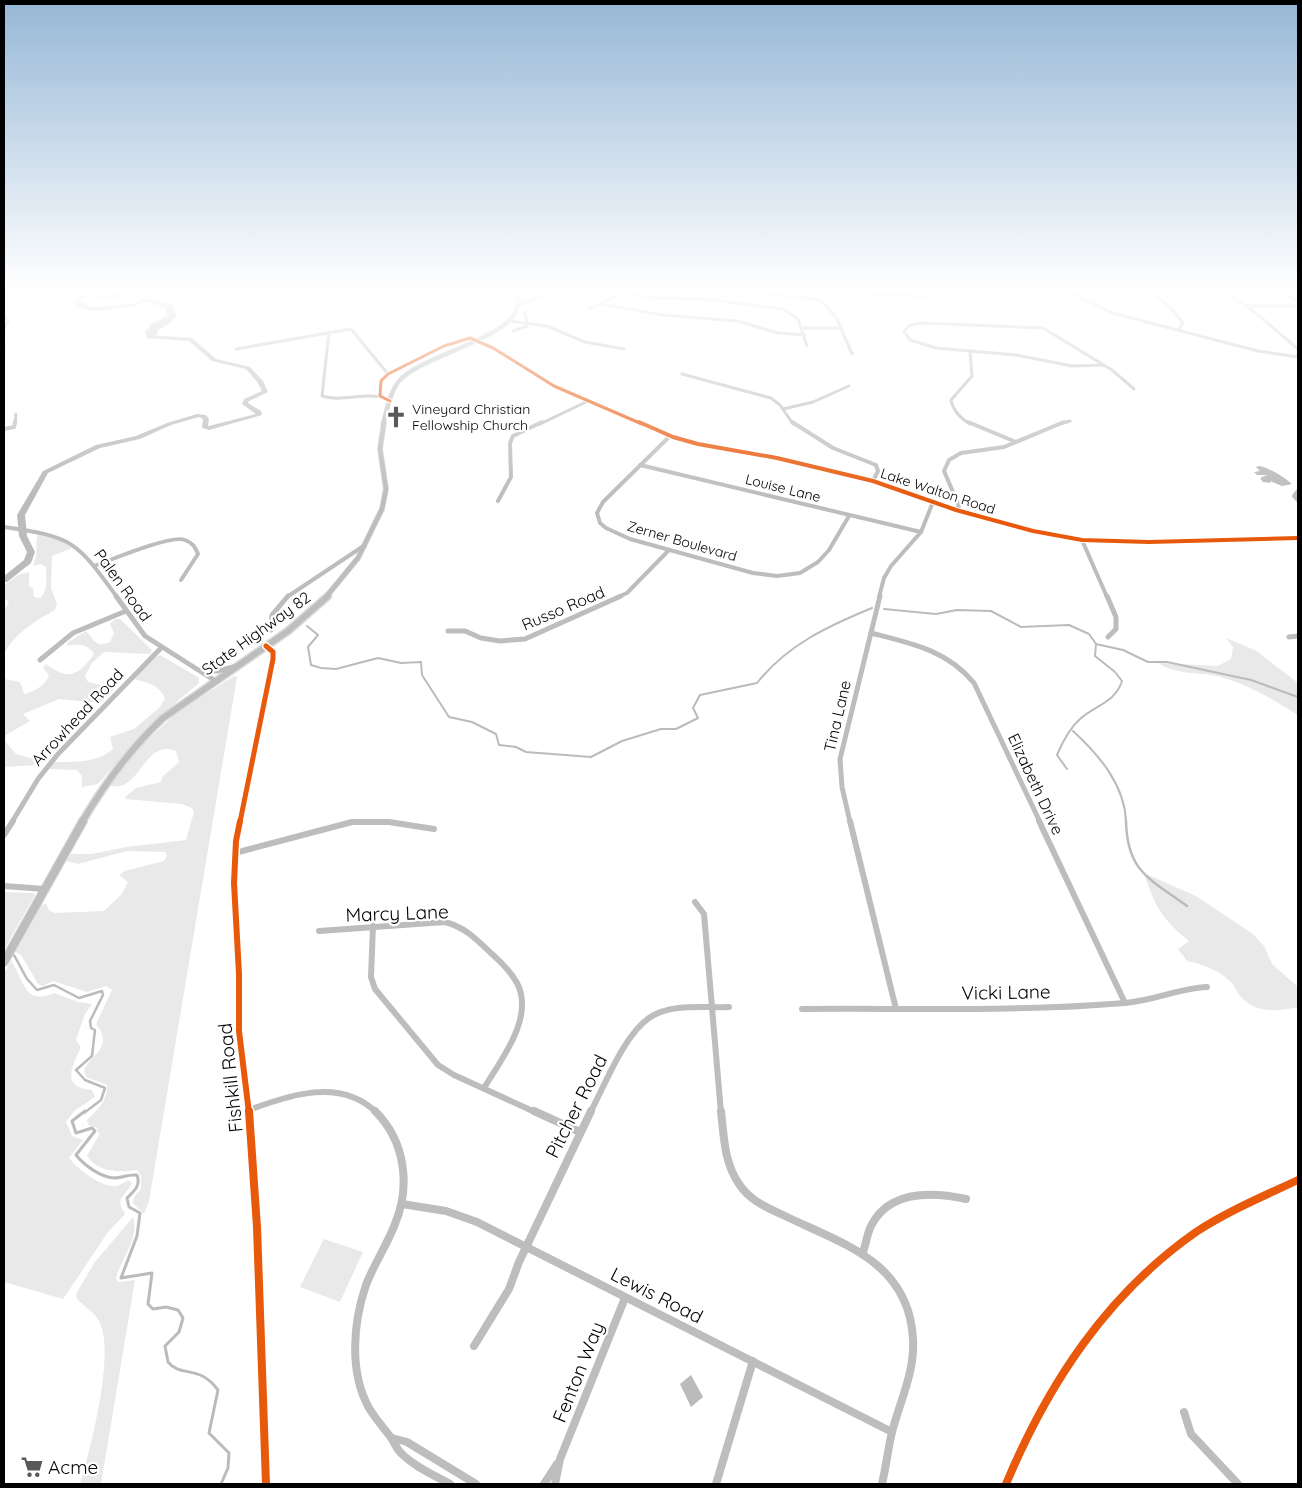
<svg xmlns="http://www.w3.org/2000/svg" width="1302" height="1488" viewBox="0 0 1302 1488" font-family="Quicksand,sans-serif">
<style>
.green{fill:#e9e9e9}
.water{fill:#bbb}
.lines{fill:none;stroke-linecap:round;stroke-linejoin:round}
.stream-far2{stroke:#bbb;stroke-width:2}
.stream-far1{stroke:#bbb;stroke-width:2.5}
.stream{stroke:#bbb;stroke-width:3}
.river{fill:#bbb;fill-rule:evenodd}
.major-far3-casing{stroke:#dbdbdb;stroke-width:5}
.major-far2-casing{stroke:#dbdbdb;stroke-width:6}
.major-far1-casing{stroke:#dbdbdb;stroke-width:9}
.major-casing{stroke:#dbdbdb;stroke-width:10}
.minor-far4{stroke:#bdbdbd;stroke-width:3}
.minor-far3{stroke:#bdbdbd;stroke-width:4}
.minor-far2{stroke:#bdbdbd;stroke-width:5}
.minor-far1{stroke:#bdbdbd;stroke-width:6}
.minor{stroke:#bdbdbd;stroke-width:8}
.major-far3{stroke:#bdbdbd;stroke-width:4}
.major-far2{stroke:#bdbdbd;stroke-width:4.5}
.major-far1{stroke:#bdbdbd;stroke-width:6}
.major{stroke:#bdbdbd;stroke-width:8}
.cycleway-far4-casing{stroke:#fff;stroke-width:5}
.cycleway-far3-casing{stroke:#fff;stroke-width:6}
.cycleway-far2-casing{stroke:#fff;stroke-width:8}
.cycleway-far1-casing{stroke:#fff;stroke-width:9}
.cycleway-casing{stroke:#fff;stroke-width:11}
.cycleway-far4{stroke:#e8590c;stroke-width:3}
.cycleway-far3{stroke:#e8590c;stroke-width:4}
.cycleway-far2{stroke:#e8590c;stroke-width:5}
.cycleway-far1{stroke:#e8590c;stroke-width:6}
.cycleway{stroke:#e8590c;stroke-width:8}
.labels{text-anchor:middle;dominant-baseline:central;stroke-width:4.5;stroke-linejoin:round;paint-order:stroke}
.far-poi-label{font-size:14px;fill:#000;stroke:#fff;text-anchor:start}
.far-street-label{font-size:14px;fill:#000;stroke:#fff}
.street-label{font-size:16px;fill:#000;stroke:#fff}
.near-street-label{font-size:19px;fill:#000;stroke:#fff}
.near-poi-label{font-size:19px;fill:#000;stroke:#fff;text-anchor:start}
</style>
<rect width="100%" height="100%" fill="#fff"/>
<g class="green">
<path d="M38,533L58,539L72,548L52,556L51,588L57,604L55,610C35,621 15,633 4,654V610L9,602L4,598V585L18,575L29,572V586L33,589L34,597L40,598C49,590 46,577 46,567L41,564L33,566C40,550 34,547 38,533Z"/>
<path d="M115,619H120L152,650L150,654L104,652L92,663L85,676L88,682L115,688L100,703L59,699L23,714L30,721L6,735L5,741L16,754L44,762L37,765L4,767V679L20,682L24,694C35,691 45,686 49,675L43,668L46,664C69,681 78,676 94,654C87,643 78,644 67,646V643L86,631C94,639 94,648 110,642L114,633L110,624Z"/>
<path d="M1226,638L1255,650L1298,683V715C1274,700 1249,685 1221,677C1199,671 1178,676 1158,663L1218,666L1231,659L1233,647Z"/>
<path d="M160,655L199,678V683L153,722L98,784L82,787V776L77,770L49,769L54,762C74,762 97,763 113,749L110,737L134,729L159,708L165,699C159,684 148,683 134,679L154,658Z"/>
<path d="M234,676L237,677L149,1201L144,1214L133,1203L134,1197L141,1189V1176L137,1170C119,1172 98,1173 87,1156L99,1135L97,1128L88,1125L87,1120C97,1110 108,1101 107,1085L86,1077L84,1071C91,1053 115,1048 96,1024L112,990L106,986L87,992L53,981L43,986L38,984L21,955L15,952L41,905L46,904L49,910L55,913L104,911L122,894L128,882L119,875L125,871L164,861L167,856L165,852L127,851L78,864L66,861L71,854H92L126,847L186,840L194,812L192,808L182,804L126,799L125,797L136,788L161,782L162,777L179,762L176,751C144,738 141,792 111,786V783L143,744L178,712Z"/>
<path d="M1144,873L1196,896L1253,934L1264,946L1272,964L1298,987V1007C1279,1011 1259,1014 1243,999C1238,995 1236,988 1232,983C1221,971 1202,964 1187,961L1178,949L1189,941C1162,919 1155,907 1144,873Z"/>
<polygon points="4,892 33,893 35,895 4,950"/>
<path d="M11,961C23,977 24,1007 54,993L78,1002L92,1004L85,1014L76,1040L81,1048C71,1067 61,1088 92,1090L95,1097L74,1111L66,1122L72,1136L83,1140L69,1158C78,1169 101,1188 117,1186C120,1185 125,1182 128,1180L132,1183C125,1198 114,1197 125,1214L108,1232L63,1299L4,1282V973Z"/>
<path d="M133,1217C140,1238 121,1259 116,1278L118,1282L135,1280L101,1484H80C90,1450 116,1352 99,1321C95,1313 83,1305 77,1299L76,1294L95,1262Z"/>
<polygon points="324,1239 363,1252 340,1302 300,1287"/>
</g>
<g class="water">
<path d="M98,289H106L121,295C108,304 95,292 82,299V302L90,307H98L130,304L147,299L172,304L177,316L169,324L159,329L156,336L148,339L145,333L146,330L151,328L149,325L168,316L165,308L147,301L130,307L94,311L76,307L74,302L80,296L114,295L101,293L96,290Z"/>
<path d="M1259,466C1268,467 1286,478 1292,484L1282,486L1270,481L1271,483L1263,482L1260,478L1267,475H1257L1254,472L1260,471L1256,467Z"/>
<polygon points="691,1375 703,1397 691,1407 680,1384"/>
</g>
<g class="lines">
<g class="stream-far2">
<polyline points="884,609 936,614 957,610 991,611 1021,627 1069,625 1089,634 1096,644 1123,650 1148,662 1167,662 1251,680 1298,697"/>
<polyline points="283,616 289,618"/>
<path d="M307,626L318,635L308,647L311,665L321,668L336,669L378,658L401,663L421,662L422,675L449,717L472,722L496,734L499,745L516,747L526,752L591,757L622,741L661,729H676L698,718L693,708L700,695L757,683C787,645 828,626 872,608"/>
<path d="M1073,731C1099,755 1125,785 1126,822"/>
<path d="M1067,769L1057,755C1062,743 1070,728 1080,719C1095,705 1115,703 1122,681L1115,672L1095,656L1096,644"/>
</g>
<g class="stream-far1">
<path d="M1126,821C1127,872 1150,879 1187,906"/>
<polyline points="10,955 14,955 27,979 37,990 54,985 79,998 102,991 103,995 90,1021 91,1028 95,1030 92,1056 76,1070 85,1080 105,1088 101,1100 84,1113"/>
</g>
<path class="stream" d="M85,1111L72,1121L76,1133L92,1128L95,1131L76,1155C84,1165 100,1177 114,1178C121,1178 127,1175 134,1175H137C141,1186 134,1191 127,1198L129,1207L140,1213L137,1236L121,1278L152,1273L148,1304L153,1309L166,1307L178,1310L183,1318L179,1332L165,1346L168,1362C181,1378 199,1364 218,1390L209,1433L229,1453L228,1468L221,1484"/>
<polygon class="river" points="150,327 153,329 151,332 151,335 192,338 216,359 250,367 263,381 268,392 249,401 248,403 261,411 262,415 209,430 202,428 203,419 199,417 171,425 140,439 100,448 48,473 25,515 27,536 35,552 31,563 7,582 4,582 4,576 24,560 27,552 19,536 17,515 43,471 96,445 136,436 167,423 197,414 206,415 209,419 208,426 209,426 256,414 242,404 244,399 262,391 258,383 246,369 212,361 189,341 147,338 145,332"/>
<g class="major-far3-casing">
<path id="major-far3" d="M383,424C387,410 390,392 399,381C421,355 516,338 518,304C518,299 517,294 516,289"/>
</g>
<g class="major-far2-casing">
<polyline id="major-far2" points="326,597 358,558 382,509 386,489 380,449 384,422"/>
</g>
<g class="major-far1-casing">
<path id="major-far1" d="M82,822C105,783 130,749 163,718L288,631L328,596"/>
</g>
<g class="major-casing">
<polyline id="major" points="4,962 83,821"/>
</g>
<g class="minor-far4">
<polyline points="192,289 200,292 230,289"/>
<polyline points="734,289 820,300 836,317 852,354"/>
<polyline points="843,289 878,295 927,296"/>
<polyline points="1053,289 1075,295 1112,313 1258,351 1298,357"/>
<polyline points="1147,289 1171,308 1183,323 1179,329"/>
<polyline points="1222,289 1257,314 1298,349"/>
<polyline points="1279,289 1298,302"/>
<polyline points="625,293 655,298 704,299 783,309 798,319 807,346"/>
<polyline points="1285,293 1298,292"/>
<polyline points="721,300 731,289"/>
<polyline points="521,304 558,289"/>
<polyline points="601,304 662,315 737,321 778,333 805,335"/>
<polyline points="1246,306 1298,306"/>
<polyline points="589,309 631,289"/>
<polyline points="4,317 8,320 4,329"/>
<polyline points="510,321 547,326 585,342 624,349"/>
<polyline points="803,328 842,328"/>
<polyline points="513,331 527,326 525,312"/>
<path d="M329,332L322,396C342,402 361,393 381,397"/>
<polyline points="4,348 4,353"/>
<polyline points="236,349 351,329 388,374"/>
<polyline points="1104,365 1072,366 1016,355 936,348 910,340 904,331 910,325 922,323 1043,328 1112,370 1134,389"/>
<polyline points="682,374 771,398 780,405 793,424"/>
<polyline points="390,401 380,396 381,381 388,374 444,346 470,338 493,348 554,386 642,424"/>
<polyline points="783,409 813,402 849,386"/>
<polyline points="15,424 16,414"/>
<polyline points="540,424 588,401"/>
<path d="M970,424C960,418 953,411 951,400L972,376L970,351"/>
<polyline points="1060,424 1070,421"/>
</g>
<g class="minor-far3">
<polyline points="639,422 673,437 698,444 777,458 873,481 956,510 1033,531 1082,540 1149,542 1298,538"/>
<polyline points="792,422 833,448 876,465 878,471 873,481"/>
<polyline points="968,422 1016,442"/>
<polyline points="4,429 14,427 15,422"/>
<polyline points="670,436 603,502 597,513 600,523 606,528 630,539 753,573 777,576 800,573 818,562 829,550 849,516"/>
<polyline points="640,465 921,532"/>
<polyline points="1298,491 1294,496 1298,500"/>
<polyline points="498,501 511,477 510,443 513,436 542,422"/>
<polyline points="956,510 959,506 944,471 949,460 961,453 1004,447 1064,422"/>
<path d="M4,527C74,537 76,541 117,597"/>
<polyline points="1082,540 1107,597"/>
<path d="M94,566C111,560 172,534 185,540C193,543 195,547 198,554L181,580"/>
<polyline points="287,597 365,545"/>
<polyline points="618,597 627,593 669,550"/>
<polyline points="879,597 884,578 891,566 921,532 933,502"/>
</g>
<g class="minor-far2">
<polyline points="116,596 145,636 214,680"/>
<polyline points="1107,596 1116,617 1116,629 1108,637"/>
<polyline points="271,630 272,615 288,596"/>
<polyline points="448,631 465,631 481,638 500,641 525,639 621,596"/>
<path d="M871,633C910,643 947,650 974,683L1040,822"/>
<polyline points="1289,637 1298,636"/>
<polyline points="40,660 73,633 126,611"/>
<polyline points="202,671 217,671 233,667"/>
<polyline points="12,822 38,779 58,754 161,648"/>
<polyline points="240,822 273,659 273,652 266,646"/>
<polyline points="850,822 842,787 840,759 880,596"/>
</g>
<g class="minor-far1">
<polyline points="240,821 236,841 234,883 239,974 239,1031 249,1113"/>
<polyline points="850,821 896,1009"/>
<polyline points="1039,821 1125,1003"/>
<polyline points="4,835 13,821"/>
<polyline points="235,853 352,822 389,822 434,829"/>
<polyline points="4,886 45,889"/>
<polyline points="695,902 704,914 721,1113"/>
<polyline points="373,926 371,977 375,989 438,1065 454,1075 537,1113"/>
<path d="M319,931L445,922C465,927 477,940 492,954C501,962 511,972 517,983C535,1017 501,1060 484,1088"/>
<path d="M802,1009C909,1008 1018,1012 1125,1003C1154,1001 1179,988 1207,987"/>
<path d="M249,1110C289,1095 341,1077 377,1113"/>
<path d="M590,1113C605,1085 624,1035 649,1018C671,1003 704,1008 729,1007"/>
</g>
<g class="minor">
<polyline points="249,1111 257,1227 266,1484"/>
<path d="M375,1111C405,1141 411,1185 395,1224C387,1245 374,1264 366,1285C353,1323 349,1372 369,1408C375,1418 382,1426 389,1435C394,1441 396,1449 402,1454C415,1467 434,1475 450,1484"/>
<polyline points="534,1111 580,1132"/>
<path d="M721,1111C724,1137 724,1162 739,1184C750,1201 768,1208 785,1216C843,1244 909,1262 913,1339C915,1372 900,1401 892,1432C888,1449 886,1467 882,1484"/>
<polyline points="402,1204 446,1211 477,1222 892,1432"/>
<path d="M863,1252C866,1244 867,1234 871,1226C889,1190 933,1192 966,1199"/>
<polyline points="474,1346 509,1289 519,1262 591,1111"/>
<polyline points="1184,1412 1191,1434 1238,1484"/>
<polyline points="392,1438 407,1442 476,1484"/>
<polyline points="544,1484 557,1464"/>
<polyline points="555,1484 560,1459 625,1298"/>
<polyline points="716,1484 753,1361"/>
</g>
<use href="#major-far3" class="major-far3"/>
<use href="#major-far2" class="major-far2"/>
<use href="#major-far1" class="major-far1"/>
<use href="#major" class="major"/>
<g class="cycleway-far4-casing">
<polyline id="cycleway-far4" points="390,401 380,396 381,381 388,374 444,346 470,338 493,348 554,386 642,424"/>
</g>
<g class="cycleway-far3-casing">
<polyline id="cycleway-far3" points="639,422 673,437 698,444 777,458 873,481 956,510 1033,531 1082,540 1149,542 1298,538"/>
</g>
<g class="cycleway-far2-casing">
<polyline id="cycleway-far2" points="240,822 273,659 273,652 266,646"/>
</g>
<g class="cycleway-far1-casing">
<polyline id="cycleway-far1" points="240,821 236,841 234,883 239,974 239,1031 249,1113"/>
</g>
<g class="cycleway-casing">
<g id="cycleway">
<polyline points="249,1111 257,1227 266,1484"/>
<path d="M1006,1484C1048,1384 1106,1295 1196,1232C1228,1211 1264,1196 1298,1180"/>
</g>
</g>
<use href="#cycleway-far4" class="cycleway-far4"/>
<use href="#cycleway-far3" class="cycleway-far3"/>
<use href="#cycleway-far2" class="cycleway-far2"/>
<use href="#cycleway-far1" class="cycleway-far1"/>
<use href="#cycleway" class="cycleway"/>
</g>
<linearGradient id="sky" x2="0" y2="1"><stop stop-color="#96b7d6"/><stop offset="0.58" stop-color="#fff"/><stop offset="1" stop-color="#fff" stop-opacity="0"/></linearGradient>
<rect width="1302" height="497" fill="url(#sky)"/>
<defs>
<g id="church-bare" transform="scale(1.725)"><path d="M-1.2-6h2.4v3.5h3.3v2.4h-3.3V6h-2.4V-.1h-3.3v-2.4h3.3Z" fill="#595959" stroke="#fff" stroke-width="2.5" paint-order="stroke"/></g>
<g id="supermarket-bare" transform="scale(1.725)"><path d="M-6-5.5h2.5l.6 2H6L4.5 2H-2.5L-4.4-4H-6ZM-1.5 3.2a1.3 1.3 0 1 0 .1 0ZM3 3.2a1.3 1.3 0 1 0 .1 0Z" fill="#595959" stroke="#fff" stroke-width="2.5" paint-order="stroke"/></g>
</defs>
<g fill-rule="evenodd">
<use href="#church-bare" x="396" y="417"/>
<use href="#supermarket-bare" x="32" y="1467"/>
</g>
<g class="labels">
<g class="far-poi-label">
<text x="412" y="409">Vineyard Christian<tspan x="412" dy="16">Fellowship Church</tspan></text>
</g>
<g class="far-street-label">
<text transform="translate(783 488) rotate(14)">Louise Lane</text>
<text transform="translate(938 491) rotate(18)">Lake Walton Road</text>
<text transform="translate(682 541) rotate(16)">Zerner Boulevard</text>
</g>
<g class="street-label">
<text transform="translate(123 585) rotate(54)">Palen Road</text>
<text transform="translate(563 608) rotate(-23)">Russo Road</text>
<text transform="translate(256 633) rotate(-36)">State Highway 82</text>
<text transform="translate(837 716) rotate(-77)">Tina Lane</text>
<text transform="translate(77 717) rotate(-47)">Arrowhead Road</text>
<text transform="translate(1036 784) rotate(65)">Elizabeth Drive</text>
</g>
<g class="near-street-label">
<text transform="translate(397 913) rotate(-2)">Marcy Lane</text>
<text transform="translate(1006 992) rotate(-1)">Vicki Lane</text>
<text transform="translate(230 1078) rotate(-96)">Fishkill Road</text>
<text transform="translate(576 1106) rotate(-63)">Pitcher Road</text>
<text transform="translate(657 1295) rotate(27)">Lewis Road</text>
<text transform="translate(578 1372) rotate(-68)">Fenton Way</text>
</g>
<g class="near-poi-label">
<text x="48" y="1467">Acme</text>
</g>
</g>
<rect width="1302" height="1488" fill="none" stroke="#000000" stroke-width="10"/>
</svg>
